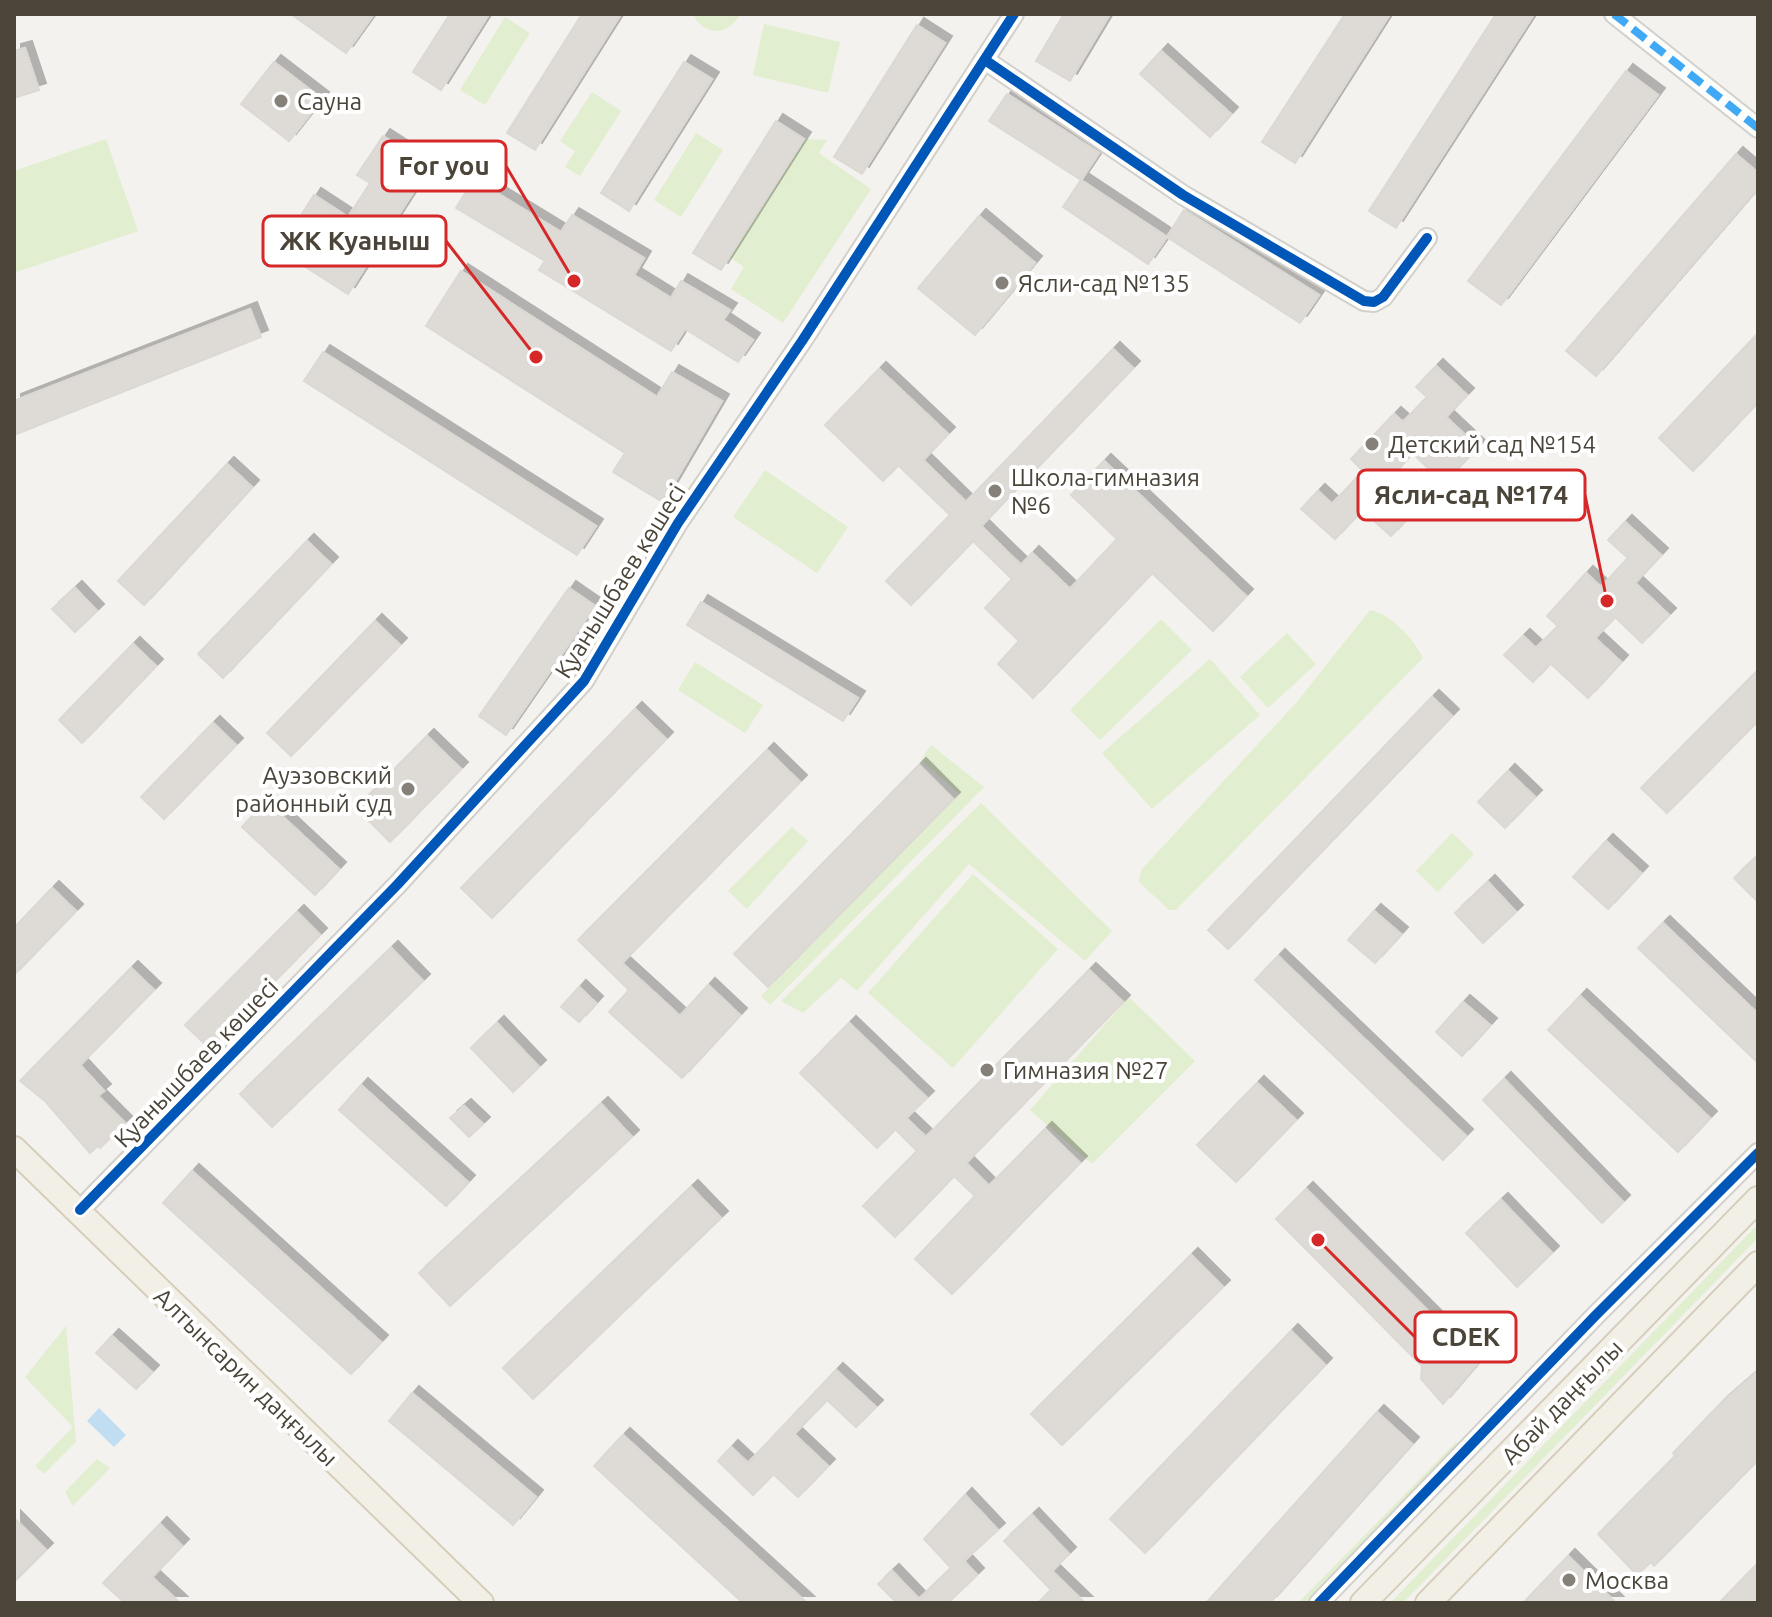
<svg xmlns="http://www.w3.org/2000/svg" width="1772" height="1617" viewBox="0 0 1772 1617" font-family="Ubuntu,sans-serif">
<style>
.green{fill:#e1eecf}
.water{fill:#c0ddf1}
.building{fill:#dedbd6;stroke:#dcd9d4;stroke-width:2;filter:url(#shadow)}
.lines{fill:none;stroke-linecap:round;stroke-linejoin:round}
.minor-casing{stroke:#d2d0cb;stroke-width:22}
.major-casing{stroke:#d6cebb;stroke-width:28}
.minor{stroke:#fdfdfc;stroke-width:18}
.major{stroke:#f2efe6;stroke-width:24}
.quiet{stroke:#3fa9f5;stroke-width:8;stroke-dasharray:16 8;stroke-linecap:butt}
.cycleway-casing{stroke:#fff;stroke-width:15}
.cycleway{stroke:#0057b8;stroke-width:10}
.poi-dot{fill:#868178;stroke:#fff;stroke-width:3}
.labels{text-anchor:middle;dominant-baseline:central;stroke-width:8;stroke-linejoin:round;paint-order:stroke}
.poi-label{font-size:24px;fill:#4b4439;stroke:#fff;text-anchor:start}
.street-label{font-size:24px;fill:#4b4439;stroke:#fff}
.leader{fill:none;stroke:#d62828;stroke-width:3}
.callout-dot{fill:#d62828;stroke:#fff;stroke-width:3}
.callout{fill:#fff;stroke:#d62828;stroke-width:3}
.callout-label{font-size:26px;text-anchor:middle;font-weight:bold;fill:#4b4439}
</style>
<defs>
<filter id="shadow"><feDropShadow dx="7" dy="-7" stdDeviation="0" flood-color="#0004"/></filter>
</defs>
<rect width="100%" height="100%" fill="#f4f2ee"/>
<g class="green">
<path d="M693,14H740C729,36 704,37 693,14Z"/>
<polygon points="505,17 530,33 485,105 460,90"/>
<polygon points="764,24 840,42 828,93 753,75"/>
<polygon points="592,92 621,111 580,176 565,167 575,151 560,141"/>
<polygon points="696,133 723,150 681,217 654,200"/>
<polygon points="106,139 138,231 14,273 14,171"/>
<polygon points="804,139 827,140 819,153 871,189 783,323 731,289 744,267 729,257"/>
<polygon points="765,470 848,527 817,573 733,517"/>
<path d="M1370,610C1392,615 1413,638 1423,658L1176,910H1169L1139,882L1141,870L1296,703Z"/>
<polygon points="1161,619 1192,650 1100,740 1070,710"/>
<polygon points="1287,633 1316,664 1268,708 1240,677"/>
<polygon points="1210,659 1260,715 1152,809 1102,753"/>
<polygon points="695,662 763,705 745,733 678,690"/>
<polygon points="931,745 984,787 770,1005 761,996 959,794 921,760"/>
<polygon points="981,803 1112,931 1085,961 969,864 857,991 841,978 803,1013 781,1001"/>
<polygon points="792,827 808,841 747,909 728,891"/>
<polygon points="1452,833 1474,854 1438,892 1416,871"/>
<polygon points="973,874 1058,949 953,1068 868,993"/>
<polygon points="1129,997 1195,1061 1092,1164 1030,1110"/>
<polygon points="1758,1224 1758,1238 1403,1603 1390,1603"/>
<polygon points="66,1326 76,1442 44,1474 35,1466 73,1427 25,1377"/>
<polygon points="1456,1442 1462,1447 1308,1603 1298,1603"/>
<polygon points="97,1459 110,1468 73,1506 65,1492"/>
</g>
<polygon class="water" points="99,1408 126,1435 114,1447 87,1421"/>
<g class="building">
<polygon points="291,14 374,14 346,53"/>
<polygon points="450,14 489,14 441,90 413,72"/>
<polygon points="582,14 621,14 535,150 507,133"/>
<polygon points="1064,14 1110,14 1070,81 1036,61"/>
<polygon points="1345,14 1390,14 1295,163 1262,142"/>
<polygon points="1496,14 1534,14 1396,228 1369,211"/>
<polygon points="917,25 945,43 862,174 834,157"/>
<polygon points="25,48 39,90 14,98 14,51"/>
<polygon points="1161,51 1231,114 1210,137 1140,74"/>
<polygon points="274,62 322,99 289,141 241,104"/>
<polygon points="684,62 712,79 629,211 601,193"/>
<polygon points="1626,71 1658,95 1501,305 1468,281"/>
<polygon points="1007,94 1099,153 1081,180 989,121"/>
<polygon points="776,121 804,139 721,270 693,253"/>
<polygon points="383,136 430,166 348,294 279,250 314,195 348,217 370,183 357,175"/>
<polygon points="1736,154 1758,173 1758,188 1596,376 1566,351"/>
<polygon points="474,179 561,232 572,215 644,258 634,275 671,298 681,281 730,310 723,320 753,340 738,362 685,329 671,351 539,270 545,261 456,208"/>
<polygon points="1081,180 1167,237 1148,264 1063,207"/>
<polygon points="1184,210 1319,295 1300,323 1167,237"/>
<polygon points="979,216 1035,263 975,335 918,288"/>
<polygon points="461,271 657,397 672,372 722,401 663,502 613,472 625,453 426,326"/>
<polygon points="250,309 261,337 14,435 14,401"/>
<polygon points="1758,333 1758,402 1693,471 1659,438"/>
<polygon points="1113,349 1133,368 981,526 1021,565 1032,553 1070,589 1117,539 1071,495 1104,461 1246,596 1213,631 1152,573 1033,698 998,664 1019,641 985,608 1012,579 973,541 911,605 886,581 950,515 898,465 883,481 825,425 879,369 948,434 923,460 966,502"/>
<polygon points="323,352 596,526 577,555 304,381"/>
<polygon points="1436,366 1467,395 1446,417 1478,447 1444,483 1412,453 1387,481 1417,508 1391,536 1362,510 1335,539 1301,509 1318,491 1332,504 1363,471 1351,459 1394,414 1403,422 1427,397 1416,387"/>
<polygon points="227,464 252,487 144,605 118,581"/>
<polygon points="1625,522 1661,555 1635,583 1669,615 1642,643 1615,617 1595,638 1621,662 1588,698 1550,663 1533,682 1504,655 1523,636 1536,648 1558,626 1547,616 1586,573 1601,587 1628,558 1608,540"/>
<polygon points="307,541 331,564 223,678 198,654"/>
<polygon points="75,588 97,611 75,632 52,609"/>
<polygon points="569,588 595,606 506,735 479,716"/>
<polygon points="701,602 858,698 843,721 687,625"/>
<polygon points="375,621 400,645 291,756 267,733"/>
<polygon points="133,644 156,666 82,743 59,720"/>
<polygon points="1758,670 1758,721 1667,813 1641,788"/>
<polygon points="1432,697 1452,716 1228,949 1208,930"/>
<polygon points="635,709 666,739 492,918 461,888"/>
<polygon points="213,723 236,745 164,819 141,797"/>
<polygon points="427,736 461,769 390,842 356,808"/>
<polygon points="767,750 800,782 622,963 680,1016 708,985 740,1015 682,1078 609,1012 629,990 578,940"/>
<polygon points="919,765 953,799 768,987 734,954"/>
<polygon points="1508,771 1535,797 1505,828 1478,802"/>
<polygon points="266,801 339,869 315,895 242,827"/>
<polygon points="1606,841 1641,873 1608,909 1573,877"/>
<polygon points="1758,855 1758,902 1734,878"/>
<polygon points="1488,882 1516,912 1483,943 1455,913"/>
<polygon points="52,888 76,911 14,975 14,928"/>
<polygon points="1374,911 1401,934 1375,963 1348,940"/>
<polygon points="297,912 320,935 209,1048 185,1025"/>
<polygon points="1663,923 1758,1014 1758,1063 1638,948"/>
<polygon points="391,948 423,981 272,1127 240,1094"/>
<polygon points="1278,956 1466,1136 1443,1160 1255,980"/>
<polygon points="131,968 154,990 80,1065 104,1091 98,1096 125,1123 100,1148 98,1146 90,1153 45,1101 20,1081"/>
<polygon points="1089,970 1123,1002 966,1163 989,1186 1045,1129 1080,1163 952,1294 915,1259 975,1196 954,1176 895,1237 863,1206 917,1151 895,1129 877,1148 800,1073 849,1023 927,1098 906,1118 926,1137"/>
<polygon points="579,987 596,1003 579,1022 561,1007"/>
<polygon points="1580,996 1710,1118 1678,1152 1548,1030"/>
<polygon points="1463,1002 1490,1025 1462,1056 1436,1032"/>
<polygon points="497,1023 539,1067 513,1092 471,1048"/>
<polygon points="1504,1079 1623,1202 1602,1223 1483,1100"/>
<polygon points="1257,1083 1296,1120 1236,1182 1197,1145"/>
<polygon points="361,1085 468,1182 446,1206 339,1110"/>
<polygon points="601,1104 632,1137 450,1306 419,1273"/>
<polygon points="464,1106 483,1124 469,1137 450,1118"/>
<polygon points="192,1171 381,1342 351,1374 163,1203"/>
<polygon points="691,1187 721,1218 533,1399 503,1368"/>
<polygon points="1306,1189 1479,1362 1443,1404 1421,1379 1422,1366 1276,1219"/>
<polygon points="1501,1200 1552,1253 1517,1287 1466,1233"/>
<polygon points="1191,1255 1223,1287 1062,1445 1031,1414"/>
<polygon points="1291,1331 1325,1365 1145,1553 1110,1519"/>
<polygon points="112,1336 152,1372 136,1389 96,1353"/>
<polygon points="836,1370 876,1407 856,1427 827,1400 794,1434 828,1466 798,1497 773,1474 753,1495 718,1461 731,1447 748,1463"/>
<polygon points="1758,1371 1758,1460 1654,1566 1651,1562 1637,1575 1598,1534 1675,1456 1673,1453 1720,1404"/>
<polygon points="412,1393 536,1497 513,1525 389,1421"/>
<polygon points="1377,1412 1412,1444 1270,1603 1206,1603"/>
<polygon points="623,1435 807,1603 743,1603 594,1466"/>
<polygon points="965,1495 998,1530 964,1561 977,1575 948,1603 897,1603 878,1584 892,1571 919,1599 951,1568 924,1539"/>
<polygon points="1032,1515 1069,1554 1052,1571 1085,1603 1038,1603 1051,1590 1004,1541"/>
<polygon points="14,1518 46,1550 14,1582"/>
<polygon points="160,1524 182,1546 152,1577 180,1603 125,1603 103,1583"/>
<polygon points="1568,1556 1616,1603 1523,1603"/>
<polygon points="1758,1563 1758,1603 1719,1603"/>
</g>
<g class="lines">
<g class="minor-casing">
<g id="minor">
<polyline points="1614,14 1758,128"/>
<polyline points="985,60 1183,195 1364,301 1374,302 1383,297 1427,238"/>
<polyline points="80,1210 397,885 584,681 678,523 802,341 1014,14"/>
<polyline points="1319,1603 1595,1316 1758,1153"/>
</g>
</g>
<g class="major-casing">
<g id="major">
<polyline points="14,1149 481,1603"/>
<polyline points="1363,1603 1758,1199"/>
<polyline points="1428,1603 1758,1264"/>
</g>
</g>
<use href="#minor" class="minor"/>
<use href="#major" class="major"/>
<polyline class="quiet" points="1614,14 1758,128"/>
<g class="cycleway-casing">
<g id="cycleway">
<polyline points="985,60 1183,195 1364,301 1374,302 1383,297 1427,238"/>
<polyline points="80,1210 397,885 584,681 678,523 802,341 1014,14"/>
<polyline points="1319,1603 1595,1316 1758,1153"/>
</g>
</g>
<use href="#cycleway" class="cycleway"/>
</g>
<g class="poi-dot">
<circle cx="281" cy="101" r="8"/>
<circle cx="1002" cy="283" r="8"/>
<circle cx="1372" cy="444" r="8"/>
<circle cx="995" cy="491" r="8"/>
<circle cx="408" cy="789" r="8"/>
<circle cx="987" cy="1070" r="8"/>
<circle cx="1569" cy="1580" r="8"/>
</g>
<g class="labels">
<g class="poi-label">
<text x="297" y="101">Сауна</text>
<text x="1018" y="283">Ясли-сад №135</text>
<text x="1388" y="444">Детский сад №154</text>
<text x="1011" y="477">Школа-гимназия<tspan x="1011" dy="28">№6</tspan></text>
<text x="392" y="775" text-anchor="end">Ауэзовский<tspan x="392" dy="28">районный суд</tspan></text>
<text x="1003" y="1070">Гимназия №27</text>
<text x="1585" y="1580">Москва</text>
</g>
<g class="street-label">
<text transform="translate(620 581) rotate(-58)">Қуанышбаев көшесі</text>
<text transform="translate(196 1063) rotate(-46)">Қуанышбаев көшесі</text>
<text transform="translate(246 1377) rotate(44)">Алтынсарин даңғылы</text>
<text transform="translate(1562 1402) rotate(-46)">Абай даңғылы</text>
</g>
</g>
<path class="leader" d="M574 281L506 166M536 357L446 241M1607 601L1585 495M1318 1240L1415 1337"/>
<g class="callout-dot">
<circle cx="574" cy="281" r="8"/>
<circle cx="536" cy="357" r="8"/>
<circle cx="1607" cy="601" r="8"/>
<circle cx="1318" cy="1240" r="8"/>
</g>
<g class="callout">
<rect x="382" y="141" width="124" height="50" rx="8"/>
<rect x="263" y="216" width="183" height="50" rx="8"/>
<rect x="1358" y="470" width="227" height="50" rx="8"/>
<rect x="1415" y="1312" width="101" height="50" rx="8"/>
</g>
<g class="callout-label">
<text x="444" y="175">For you</text>
<text x="355" y="250">ЖК Куаныш</text>
<text x="1471" y="504">Ясли-сад №174</text>
<text x="1466" y="1346">CDEK</text>
</g>
<rect width="1772" height="1617" fill="none" stroke="#4b4439" stroke-width="32"/>
</svg>
